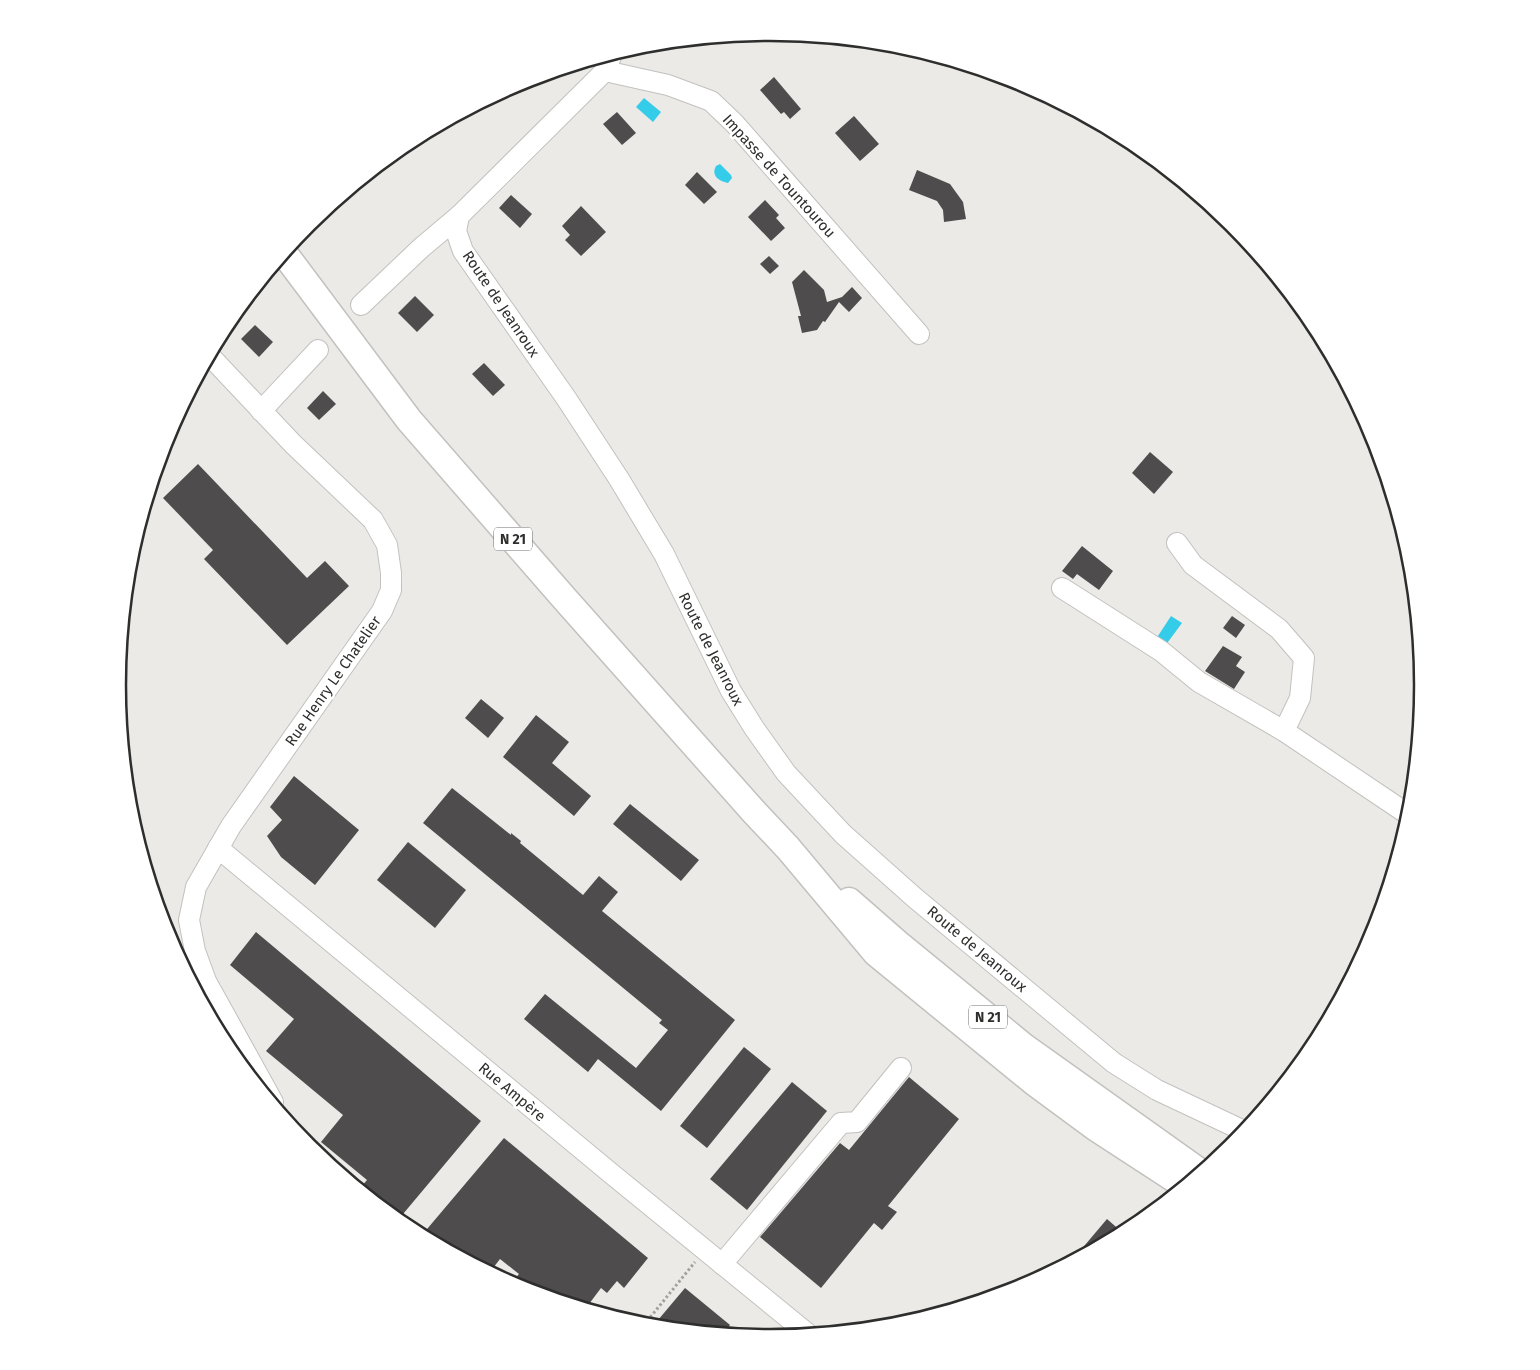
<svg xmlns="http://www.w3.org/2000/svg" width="1540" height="1370" viewBox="0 0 1540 1370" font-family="'Fira Sans',sans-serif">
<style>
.water{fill:#35cce9}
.building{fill:#4f4c4e}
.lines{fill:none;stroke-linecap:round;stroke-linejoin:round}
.minor-casing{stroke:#c2c1be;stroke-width:22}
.major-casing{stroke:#c2c1be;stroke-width:29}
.path{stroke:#a1a19e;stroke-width:3;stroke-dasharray:2.5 2.5;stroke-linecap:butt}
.minor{stroke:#fff;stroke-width:20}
.major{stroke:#fff;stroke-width:26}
.labels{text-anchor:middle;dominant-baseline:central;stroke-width:5;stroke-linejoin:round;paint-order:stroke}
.shield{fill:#fff;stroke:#6d6d6c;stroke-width:1}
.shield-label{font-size:14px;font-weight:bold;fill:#2e2e2d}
.street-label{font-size:15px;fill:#2e2e2d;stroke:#fff}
.rim{fill:none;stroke:#2e2e2d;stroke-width:2.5}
</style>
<rect width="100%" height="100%" fill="#ebeae7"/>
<g class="water">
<polygon points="644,98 661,112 653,122 636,107"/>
<path d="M720,164L731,175L732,178L728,183C718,181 711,175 716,166Z"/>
<polygon points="1171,616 1182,623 1165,646 1156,639"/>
</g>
<g class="building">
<polygon points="774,77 801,109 790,119 784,112 781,114 760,90"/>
<polygon points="617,112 636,133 622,145 603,124"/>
<polygon points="854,116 879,144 860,161 835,133"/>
<polygon points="917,170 950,184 963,202 966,219 944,222 943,210 937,201 909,190"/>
<polygon points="697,172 717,192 704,204 685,185"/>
<polygon points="511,195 532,214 520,228 499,208"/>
<polygon points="765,200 779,215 776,218 785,228 771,241 748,217"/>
<polygon points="581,206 606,232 581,256 565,240 570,235 562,226"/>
<polygon points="769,256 779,266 770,274 760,264"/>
<polygon points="804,270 824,290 827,302 842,297 852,287 862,298 849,312 839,302 825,322 823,321 817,330 802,333 798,316 801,316 792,282"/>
<polygon points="415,296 434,315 417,332 398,313"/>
<polygon points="255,325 273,342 259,357 241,339"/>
<polygon points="484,363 505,385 493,396 472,374"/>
<polygon points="323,391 336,404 319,420 307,408"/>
<polygon points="1150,452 1173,472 1154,494 1132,473"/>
<polygon points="198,464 307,578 325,561 349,586 287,645 204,559 213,550 163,498"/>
<polygon points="1082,546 1113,571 1099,590 1077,574 1073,579 1062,571"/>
<polygon points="1232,616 1245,625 1236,638 1223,628"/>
<polygon points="1223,646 1242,657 1236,666 1245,672 1234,689 1205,671"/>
<polygon points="481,699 504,718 488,738 465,718"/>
<polygon points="536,715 569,742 552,763 591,796 574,816 503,757"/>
<polygon points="294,776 359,830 315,885 281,857 267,836 282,820 270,807"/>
<polygon points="452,788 511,835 511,833 521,841 520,843 583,895 599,876 618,892 602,911 735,1020 661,1111 598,1059 588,1072 524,1019 545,994 636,1068 668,1030 659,1023 662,1020 423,823"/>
<polygon points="630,804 699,860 681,881 613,824"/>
<polygon points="408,842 466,890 435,928 377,880"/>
<polygon points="256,932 481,1121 398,1220 360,1188 367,1180 321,1142 343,1115 266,1051 294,1019 230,965"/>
<polygon points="744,1047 771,1069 707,1148 680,1126"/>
<polygon points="909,1077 959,1119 888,1206 897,1212 882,1230 874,1223 821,1288 760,1237 840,1143 849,1150"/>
<polygon points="792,1082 827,1111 747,1210 710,1179"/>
<polygon points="504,1138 648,1258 624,1288 617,1281 607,1293 601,1288 586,1308 520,1288 511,1283 519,1274 500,1259 490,1272 422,1235"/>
<polygon points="1107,1219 1123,1233 1075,1258 1074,1258"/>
<polygon points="685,1288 730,1325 724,1333 653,1326"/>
</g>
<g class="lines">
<g class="minor-casing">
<g id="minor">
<polyline points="612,54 605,71 459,216 456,231 463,251 566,398 619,479 664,554 731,691 754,728 786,773 843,834 915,898 1114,1063 1157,1090 1244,1131"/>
<polyline points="605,71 668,85 711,101 735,124 919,334"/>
<polyline points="361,305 421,248 459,216"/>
<polyline points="210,356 293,444 373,520 387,545 391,573 391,590 382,611 231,826 196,887 189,920 195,951 206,981 273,1102"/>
<polyline points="261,411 318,350"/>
<polyline points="1177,543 1193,565 1279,629 1304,658 1300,698 1284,731 1409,815"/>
<polyline points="1062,588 1161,651 1199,682 1284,731"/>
<polyline points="218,848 613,1175 808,1334"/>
<polyline points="722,1264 841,1123 857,1122 901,1068"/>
</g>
</g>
<g class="major-casing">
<g id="major">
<polyline points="284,253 409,420 564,598 755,813 788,848 876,953 1034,1082 1095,1127 1184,1185"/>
<polyline points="849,901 897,943 1023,1046 1200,1172"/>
</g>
</g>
<polyline class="path" points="644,1325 695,1262"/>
<use href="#minor" class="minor"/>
<use href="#major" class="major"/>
</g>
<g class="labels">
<g class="shield">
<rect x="494" y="527.5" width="38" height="23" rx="4"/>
<rect x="969" y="1005.5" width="38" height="23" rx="4"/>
</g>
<g class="shield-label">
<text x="513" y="539">N 21</text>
<text x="988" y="1017">N 21</text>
</g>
<g class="street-label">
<text transform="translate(779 176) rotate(48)">Impasse de Tountourou</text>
<text transform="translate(501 304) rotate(56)">Route de Jeanroux</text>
<text transform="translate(711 649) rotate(63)">Route de Jeanroux</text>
<text transform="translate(333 681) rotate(-55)">Rue Henry Le Chatelier</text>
<text transform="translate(977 949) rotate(40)">Route de Jeanroux</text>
<text transform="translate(512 1092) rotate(40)">Rue Ampère</text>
</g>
</g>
<path d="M0 0H1540V1370H0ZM126 685a644 644 0 1 1 1288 0a644 644 0 1 1-1288 0Z" fill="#fff" fill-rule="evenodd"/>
<path class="rim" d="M126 685a644 644 0 1 1 1288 0a644 644 0 1 1-1288 0Z"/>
</svg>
